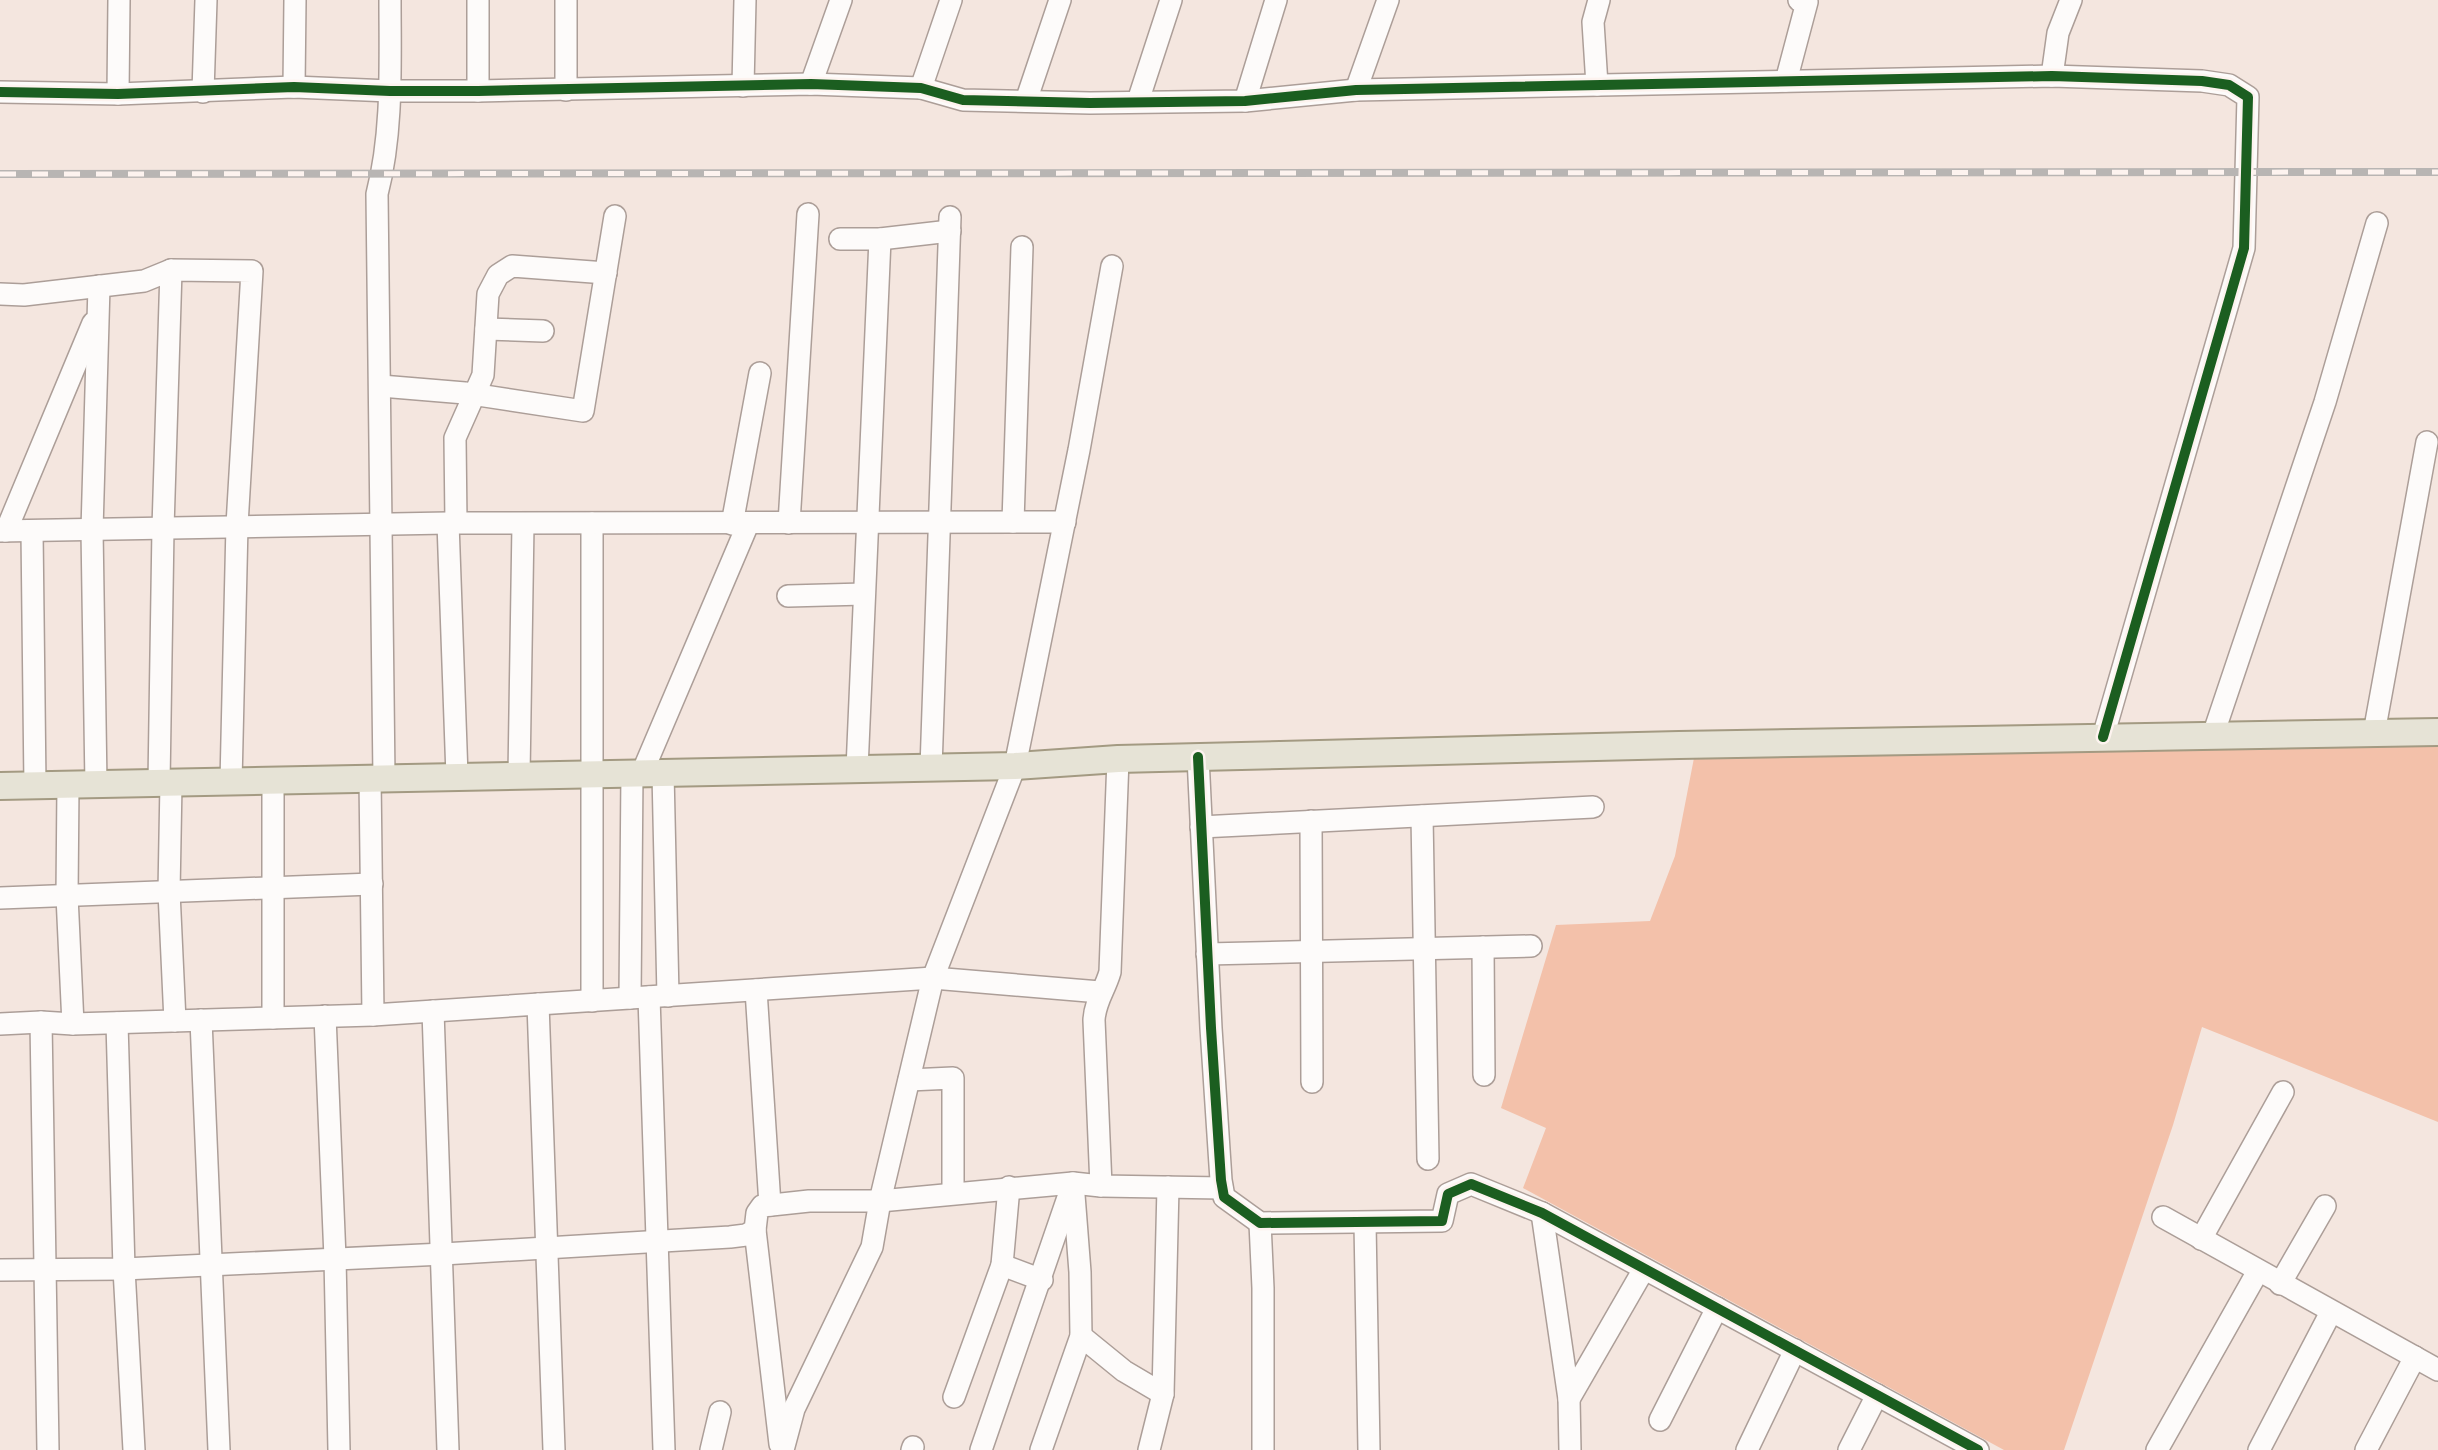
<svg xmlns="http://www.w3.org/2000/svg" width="2438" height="1450" viewBox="0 0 2438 1450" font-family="Roboto,sans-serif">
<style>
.green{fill:#f3c1aa}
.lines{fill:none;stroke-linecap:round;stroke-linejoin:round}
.minor-casing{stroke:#ac9e98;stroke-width:24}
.major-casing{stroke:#a39a82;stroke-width:30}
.minor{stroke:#fdfbfa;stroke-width:21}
.major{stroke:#e6e3d6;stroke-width:26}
.rail-casing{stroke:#b8b5b3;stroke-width:8}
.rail{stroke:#fdf3ef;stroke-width:5;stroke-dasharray:16;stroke-linecap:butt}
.cycleway-casing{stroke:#fdf3ef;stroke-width:15}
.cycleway{stroke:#1b5e20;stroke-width:10}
</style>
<rect width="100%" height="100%" fill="#f4e6df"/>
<polygon class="green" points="2438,744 2438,1122 2202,1027 2173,1125 2064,1450 2004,1450 1523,1188 1546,1128 1501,1108 1556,925 1650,921 1675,856 1694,758"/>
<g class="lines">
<g class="minor-casing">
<g id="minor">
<polyline points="566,0 566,90"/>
<polyline points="2052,76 2058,33 2071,0"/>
<polyline points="1786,81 1807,2 1799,0"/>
<polyline points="811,84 841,0"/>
<polyline points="1597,85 1593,22 1599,0"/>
<polyline points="743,86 745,0"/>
<polyline points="294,87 295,0"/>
<polyline points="921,88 951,0"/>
<polyline points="1356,90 1388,0"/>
<polyline points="478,91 478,0"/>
<polyline points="0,92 118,94 294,87 390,91 478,91 811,84 921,88 963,100 1090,103 1245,101 1356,90 2052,76 2202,81 2229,85 2248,97 2244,248 2103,737"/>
<polyline points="203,92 206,0"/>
<polyline points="118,94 119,0"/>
<polyline points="1026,101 1060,0"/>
<polyline points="1138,101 1171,0"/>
<polyline points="1245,101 1276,0"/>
<polyline points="840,239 880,239 950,231"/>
<polyline points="0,294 24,295 144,281 171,270 252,271 237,525 231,782"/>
<polyline points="486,329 543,331"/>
<polyline points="381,386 465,393 583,411 615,216"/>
<polyline points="1013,522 1022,247"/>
<polyline points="448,523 457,776"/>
<polyline points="456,523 455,438 483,375 488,294 498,275 512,266 606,273"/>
<polyline points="592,523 592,1001"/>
<polyline points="789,523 808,214"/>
<polyline points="732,524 760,373"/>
<polyline points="0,531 448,523 1065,522"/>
<polyline points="6,531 93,323"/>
<polyline points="32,531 35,786"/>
<polyline points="788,596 864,594"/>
<polyline points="2374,733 2427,442"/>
<polyline points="2213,735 2325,402 2377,223"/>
<polyline points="1198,757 1211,1028 1221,1180 1224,1197 1260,1223 1442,1221 1448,1194 1471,1184 1542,1213 1978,1450"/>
<polyline points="931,768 950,217"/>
<polyline points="857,769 880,239"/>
<polyline points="642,773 748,524"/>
<polyline points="663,773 668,996"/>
<polyline points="519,775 523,524"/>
<polyline points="370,778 373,1015"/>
<path d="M384,778L377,194C393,132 390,64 390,0"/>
<polyline points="273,781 273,1018"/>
<polyline points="159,783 163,528 171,270"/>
<polyline points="171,783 169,892 175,1021"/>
<polyline points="68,785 67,896 73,1024"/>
<polyline points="96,785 92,530 99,286"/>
<polyline points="1422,816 1428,1159"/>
<polyline points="1311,821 1312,1082"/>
<polyline points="1201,827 1593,807"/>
<polyline points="0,898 372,884"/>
<polyline points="1483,947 1484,1075"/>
<polyline points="1207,954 1531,946"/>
<polyline points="756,990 770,1205"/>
<polyline points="649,997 664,1450"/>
<polyline points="630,998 632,773"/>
<polyline points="538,1004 554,1450"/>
<polyline points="433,1011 448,1450"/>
<polyline points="325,1016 335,1258 339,1450"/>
<polyline points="201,1020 219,1450"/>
<polyline points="41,1022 48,1450"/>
<polyline points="117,1023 124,1269 134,1450"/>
<polyline points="0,1024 41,1022 73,1024 373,1015 933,978 1100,992"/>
<polyline points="909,1080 953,1078 953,1192"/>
<path d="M1101,1186L1094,1020C1095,1001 1105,990 1110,972L1118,759"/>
<polyline points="1542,1213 1569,1399 1570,1450"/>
<polyline points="2163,1217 2438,1370"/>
<polyline points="1260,1223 1263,1288 1263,1450"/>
<polyline points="1365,1223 1369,1450"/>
<polyline points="755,1230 780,1444"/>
<polyline points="2201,1239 2283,1092"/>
<polyline points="1002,1265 1042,1280"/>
<polyline points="0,1270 124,1269 443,1254 730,1237 746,1235 755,1230 757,1213 762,1206 809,1201 880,1201 1073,1183 1101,1186 1222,1188"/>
<polyline points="2280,1284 2325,1206"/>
<polyline points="1081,1336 1124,1371 1163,1394"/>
<polyline points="954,1397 1002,1265 1009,1187"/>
<polyline points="1569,1399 1644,1269"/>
<polyline points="1660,1420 1717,1308"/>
<polyline points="711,1450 720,1412"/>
<polyline points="783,1450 794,1409 872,1247 880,1201 933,978 1015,766 1079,450 1112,266"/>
<polyline points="912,1450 913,1447"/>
<polyline points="981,1450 1073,1183"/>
<polyline points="1041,1450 1081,1336 1080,1272 1074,1195"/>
<polyline points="1149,1450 1163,1394 1168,1187"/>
<polyline points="1747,1450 1795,1350"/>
<polyline points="1849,1450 1877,1395"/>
<polyline points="2157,1450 2258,1271"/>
<polyline points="2259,1450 2331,1312"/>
<polyline points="2366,1450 2415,1357"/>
</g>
</g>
<g class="major-casing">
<polyline id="major" points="0,786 1015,766 1118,759 1679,745 2438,732"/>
</g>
<use href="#minor" class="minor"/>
<use href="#major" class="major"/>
<g class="rail-casing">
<polyline id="rail" points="0,174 2438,172"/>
</g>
<use href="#rail" class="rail"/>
<g class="cycleway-casing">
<g id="cycleway">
<polyline points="0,92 118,94 294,87 390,91 478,91 811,84 921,88 963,100 1090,103 1245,101 1356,90 2052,76 2202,81 2229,85 2248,97 2244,248 2103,737"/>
<polyline points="1198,757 1211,1028 1221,1180 1224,1197 1260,1223 1442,1221 1448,1194 1471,1184 1542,1213 1978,1450"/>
</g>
</g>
<use href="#cycleway" class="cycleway"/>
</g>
</svg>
